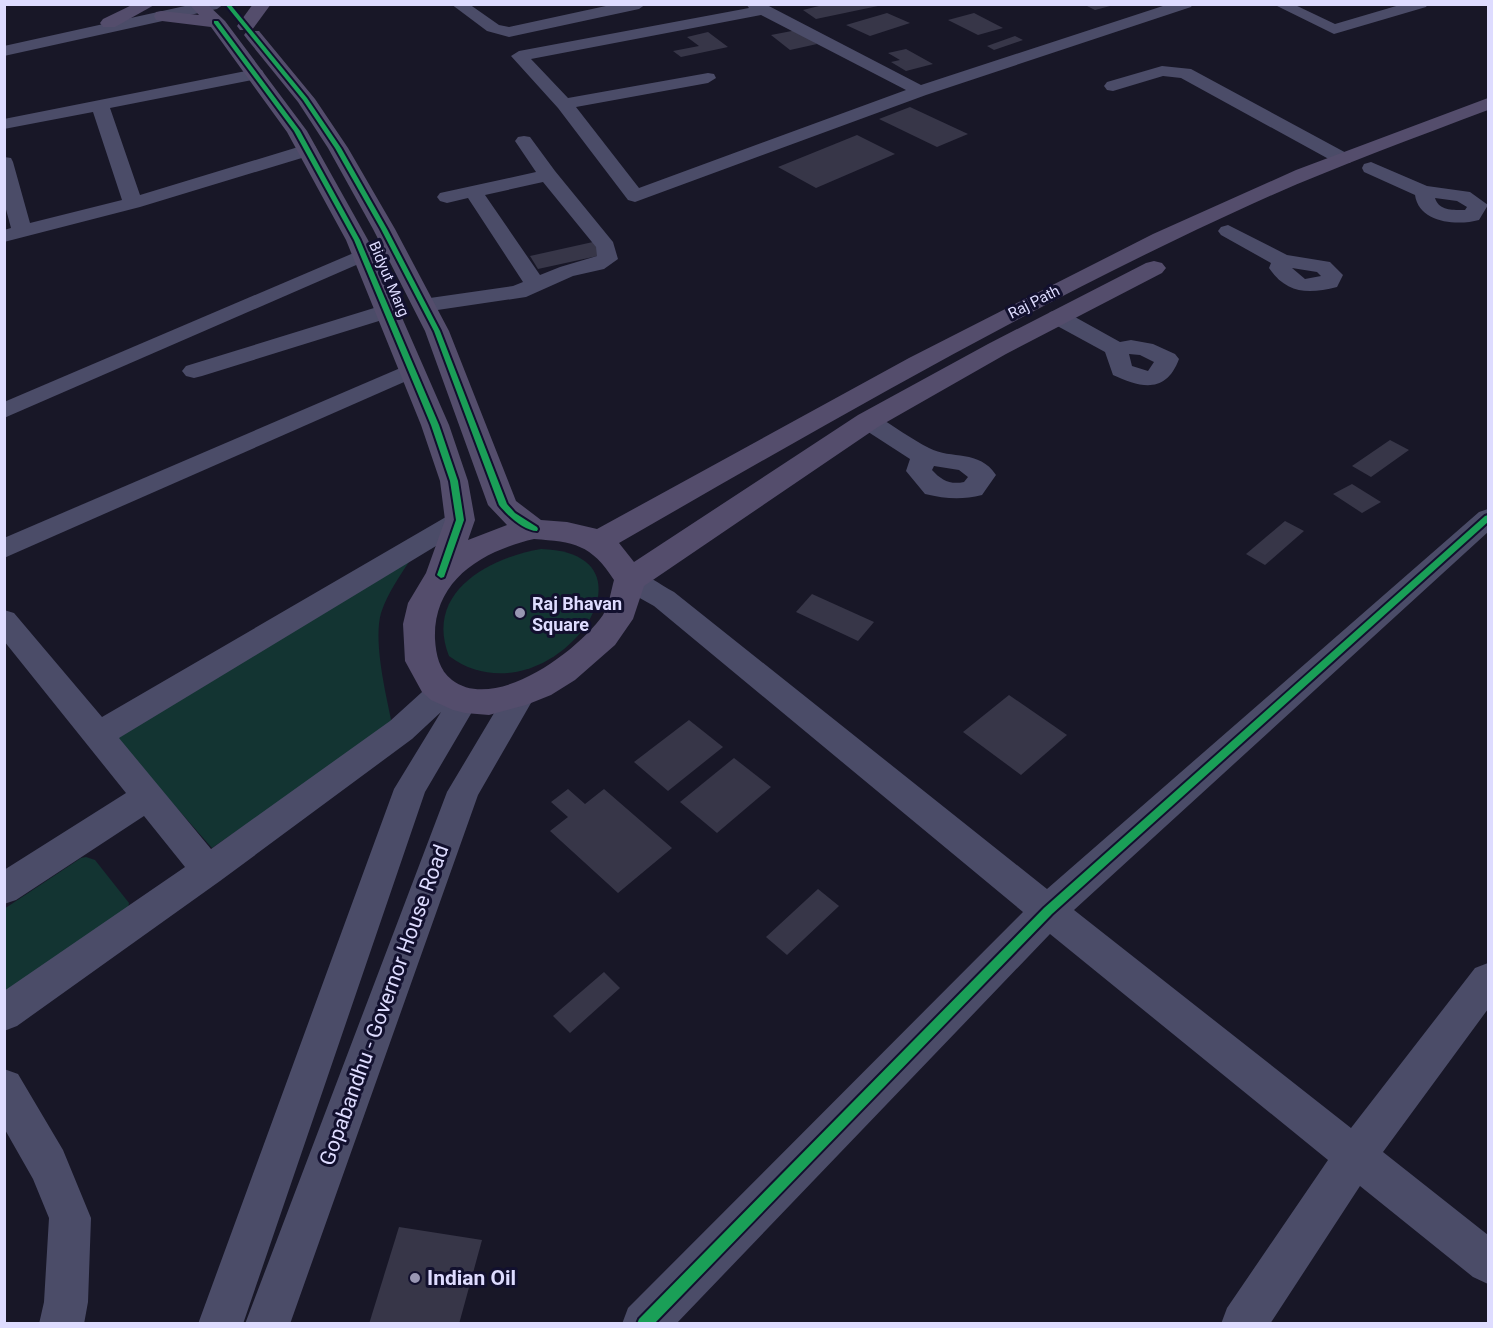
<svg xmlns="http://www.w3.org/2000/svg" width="1493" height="1328" viewBox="0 0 1493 1328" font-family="Roboto,sans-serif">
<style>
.green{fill:#133432}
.building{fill:#373648}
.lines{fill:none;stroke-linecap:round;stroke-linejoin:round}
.minor{fill:#4b4c68;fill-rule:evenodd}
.major{fill:#544d6c;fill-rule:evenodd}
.cycleway-casing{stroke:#12102e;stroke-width:4}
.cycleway{fill:#1a9f57;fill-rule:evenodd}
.poi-dot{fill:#9997b3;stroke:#12102e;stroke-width:2}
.labels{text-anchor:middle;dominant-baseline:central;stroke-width:6;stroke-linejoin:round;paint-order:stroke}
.far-street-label{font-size:15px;fill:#dedcff;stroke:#12102e}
.poi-label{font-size:18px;font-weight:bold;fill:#dedcff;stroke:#12102e;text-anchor:start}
.near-street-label{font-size:21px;fill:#dedcff;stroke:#12102e}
.near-poi-label{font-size:21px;font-weight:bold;fill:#dedcff;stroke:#12102e;text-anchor:start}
</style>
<rect width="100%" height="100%" fill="#181727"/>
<g class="green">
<path d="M541,549C675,553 546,728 449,656C424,593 488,558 541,549Z"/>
<path d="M413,556C401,574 388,592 381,613C373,642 386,694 392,724L212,848L116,739Z"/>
<polygon points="86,857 95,860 129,903 128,909 5,992 4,909 81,858"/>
</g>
<g class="building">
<polygon points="827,4 878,4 878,6 816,19 803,10"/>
<polygon points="1083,4 1114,4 1114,5 1095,10"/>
<polygon points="887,13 910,23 870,36 846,25"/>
<polygon points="974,13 1003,28 978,35 948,20"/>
<polygon points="797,30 817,44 790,50 771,35"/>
<polygon points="708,32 728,47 681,57 673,51 699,46 687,37"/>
<polygon points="1015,36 1023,40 994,50 987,46"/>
<polygon points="906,49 933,64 906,71 891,62 900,60 888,53"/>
<polygon points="910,107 968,134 937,147 879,119"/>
<polygon points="857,135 895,154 816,188 778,167"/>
<polygon points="593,242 602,255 538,269 530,256"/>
<polygon points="1390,440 1409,450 1371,477 1352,466"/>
<polygon points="1352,484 1381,502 1362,513 1333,494"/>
<polygon points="1285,521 1304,531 1265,565 1246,554"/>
<polygon points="812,594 874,622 858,641 796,612"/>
<polygon points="1009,695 1067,735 1021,775 963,732"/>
<polygon points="689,720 723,747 668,791 634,762"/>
<polygon points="734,758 771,787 717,833 680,802"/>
<polygon points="568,789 585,804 604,789 672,848 618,893 550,831 568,817 551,802"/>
<polygon points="818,889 839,906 787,955 766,937"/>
<polygon points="604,972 620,988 570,1033 553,1016"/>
<polygon points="399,1227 482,1240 459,1324 369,1324"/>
</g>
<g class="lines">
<g class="minor">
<polygon points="194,4 224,4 217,9 4,56 4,46"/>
<polygon points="451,4 469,4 499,25 509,27 615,4 646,4 639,9 509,37 487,31"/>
<path d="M746,4H765L921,85L1169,4H1193L1191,7L926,95L635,202L628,200L558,108L511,56L519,51L749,8ZM761,15L906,90L639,188L576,107L708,83L716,78L714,74L708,73L568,98L531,59Z"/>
<polygon points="1273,4 1293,4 1335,24 1403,4 1428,4 1426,7 1334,34"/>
<polygon points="1162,66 1191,69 1350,155 1352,159 1350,163 1336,163 1181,78 1163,76 1113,91 1107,90 1104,86 1107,82"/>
<polygon points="256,69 262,70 264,74 262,78 110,108 140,195 308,144 315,146 317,150 315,154 140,207 4,242 4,230 11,228 4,202 4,157 11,158 13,162 30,223 122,200 93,112 4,129 4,119"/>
<path d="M524,136L530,137L555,171L613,242L618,259L604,269L573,276L526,297L424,312L416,310L413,305L416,300L513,286L523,282L468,198L447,203L440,201L437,197L440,193L536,172L515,141L518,137ZM543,182L596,247L597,256L560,267L540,275L485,195Z"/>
<path d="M1371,162L1427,186L1470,192L1488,205L1479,220C1457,226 1419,223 1415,195L1364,172L1362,168L1364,164ZM1435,198L1457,201L1467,207L1465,210C1453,210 1439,211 1435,198Z"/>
<path d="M1228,225L1287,255L1330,262L1343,275L1337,287C1308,294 1287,294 1269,268L1271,263L1221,235L1218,231L1221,227ZM1292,268L1317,272L1321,276L1305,279Z"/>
<polygon points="363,249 370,251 373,255 370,259 4,418 4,402"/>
<polygon points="387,304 395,306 398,311 395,316 202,376 194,378 186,376 182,371 186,366"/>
<path d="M1058,310L1066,312L1120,342L1131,340L1153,344L1175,354L1179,359C1166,394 1141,388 1113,375L1105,352L1050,322L1047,317L1050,312ZM1129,354L1140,355L1154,362L1148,371L1132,366Z"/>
<polygon points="412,363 420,365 424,370 420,375 4,558 4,538"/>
<path d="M868,414L877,416C894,426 911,439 929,448C952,460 979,449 996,475L982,495C962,500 946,499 925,494L906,471L910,459L859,426L856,421L859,416ZM934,466L959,470L968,477L964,482C950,485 941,480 932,470Z"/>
<path d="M1488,509V532L1074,910L1351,1128L1475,968L1488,963V1009L1383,1152L1488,1235V1284L1473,1277L1360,1186L1270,1324H1221L1227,1308L1328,1160L1050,934L676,1324H622L628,1308L1023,912L654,606L620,587L616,580L620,573C640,567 657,583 674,592L1047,889L1479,512Z"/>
<polygon points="460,511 469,514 473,520 469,526 119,738 211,849 390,721 432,683 443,679 454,683 458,690 464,688 475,692 479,700 425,792 243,1324 198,1324 394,789 441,712 412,739 220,881 17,1026 4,1031 4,991 185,867 144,816 16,900 4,904 4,870 126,793 4,641 4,610 14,613 102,717 451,514"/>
<polygon points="520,684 531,688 535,696 478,795 290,1324 245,1324 447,792 509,688"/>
<polygon points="4,1069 18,1074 63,1150 91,1218 88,1302 84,1324 39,1324 44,1302 49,1218 33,1179 4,1128"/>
</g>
<g class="major">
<polygon points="134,4 156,4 115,27 103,27 100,23 103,19"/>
<path d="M189,4H207L225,21L307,131L368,240L449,425L468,481L475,520L468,540L507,525L488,505L425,331L373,229L328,148L298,102L247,39L244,35L247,31H259L315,99L348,148L395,229L449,331L516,501L541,520L567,522L597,529L909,358L1153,234L1296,170L1488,98V110C1409,140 1329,169 1252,204C1034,303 826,424 619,543L634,562L858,415L988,344L1146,263L1154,261L1162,263L1166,268L1162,273L1006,354L878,427L644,586L633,619L615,645L575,680L551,695L526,705L489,715L465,713L453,710L431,700L422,692L405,661L403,624L408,603L426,573L445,520L440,481L421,425L346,240L287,132L211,27L162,21L156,20L154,16L156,12L162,11L199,15ZM534,539C574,542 591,544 614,580C611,591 609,605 603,615C578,651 495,713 452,680C439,670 436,655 435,639C433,580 482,551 534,539Z"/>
<polygon points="253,4 271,4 252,30 240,30 237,26"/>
</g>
<g class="cycleway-casing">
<g id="cycleway">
<path d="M225,4H230L307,98L341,148L387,229L440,331L507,504L515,513L537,527L538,529L537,531C524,531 507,515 499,505L434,331L381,229L335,148L303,100Z"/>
<polygon points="214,21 218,21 300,131 360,240 439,425 458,481 464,520 444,577 441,578 437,575 456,520 450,481 431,425 354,240 294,131 214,23"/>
<polygon points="1488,515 1488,522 1052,914 654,1324 637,1324 639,1319 1044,908 1485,516"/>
</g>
</g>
<use href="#cycleway" class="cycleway"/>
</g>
<g class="poi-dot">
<circle cx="520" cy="613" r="6"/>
<circle cx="415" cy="1278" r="6"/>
</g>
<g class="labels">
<g class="far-street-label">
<text transform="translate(389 279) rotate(67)">Bidyut Marg</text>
<text transform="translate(1034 302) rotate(-27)">Raj Path</text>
</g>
<g class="poi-label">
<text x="532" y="603">Raj Bhavan<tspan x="532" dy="21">Square</tspan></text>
</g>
<g class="near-street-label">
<text transform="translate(384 1005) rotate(-70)">Gopabandhu - Governor House Road</text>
</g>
<g class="near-poi-label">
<text x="427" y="1278">Indian Oil</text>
</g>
</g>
<rect width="1493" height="1328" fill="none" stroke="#dedcff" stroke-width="12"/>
</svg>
